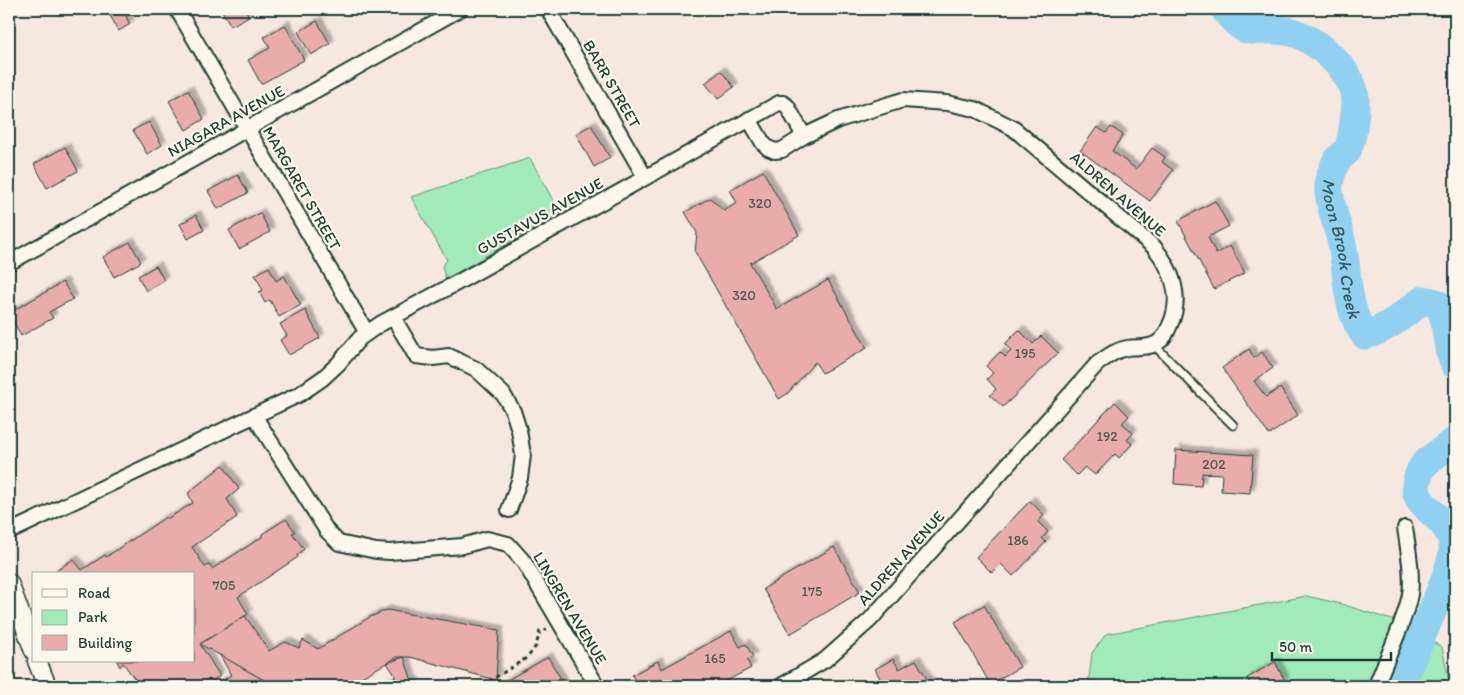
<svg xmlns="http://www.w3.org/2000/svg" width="1464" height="695" viewBox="0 0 1464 695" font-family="Itim,sans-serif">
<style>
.green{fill:#a1eab9;stroke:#609476}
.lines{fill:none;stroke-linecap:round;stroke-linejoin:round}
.river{stroke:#90d0f1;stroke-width:29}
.building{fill:#e8adab;stroke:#1f3d34;filter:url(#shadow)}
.service-casing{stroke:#1f3d34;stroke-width:11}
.minor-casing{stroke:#1f3d34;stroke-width:18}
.tertiary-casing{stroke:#1f3d34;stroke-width:21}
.path{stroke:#1f3d34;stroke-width:3;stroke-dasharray:4 4;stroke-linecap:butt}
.service{stroke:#fbf7ec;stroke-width:7}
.minor{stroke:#fbf7ec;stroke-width:14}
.tertiary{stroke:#fbf7ec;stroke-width:18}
.labels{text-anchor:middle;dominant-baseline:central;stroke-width:4.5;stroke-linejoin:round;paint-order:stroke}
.number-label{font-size:14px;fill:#515952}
.street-label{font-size:16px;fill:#1f3d34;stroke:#fbf7ec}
.water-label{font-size:18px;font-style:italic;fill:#365a5a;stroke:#fbf7ec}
</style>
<defs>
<filter id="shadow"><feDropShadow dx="4.5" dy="-4.5" stdDeviation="1" flood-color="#0004"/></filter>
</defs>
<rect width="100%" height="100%" fill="#f7e8df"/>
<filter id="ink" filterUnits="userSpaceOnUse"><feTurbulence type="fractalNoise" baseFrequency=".02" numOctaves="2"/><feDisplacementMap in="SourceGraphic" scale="10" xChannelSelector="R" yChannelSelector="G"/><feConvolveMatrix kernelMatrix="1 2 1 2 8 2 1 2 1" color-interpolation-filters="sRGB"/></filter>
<g filter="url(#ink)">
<g class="green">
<polygon points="530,158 560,213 446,279 442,267 447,260 411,197"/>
<polygon points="1307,596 1341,604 1392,620 1442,647 1450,686 1088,686 1092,653 1106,634"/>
</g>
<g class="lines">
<g class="river">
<path id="s1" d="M1226,9V11C1248,41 1256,26 1286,31C1312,35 1348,67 1354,92C1357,104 1353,142 1346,152C1344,155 1340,156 1338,159C1333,167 1330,176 1329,185C1327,198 1339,229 1342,244C1348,272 1346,312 1365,335C1387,330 1405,313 1423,300L1436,303L1441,308L1445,321L1449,349L1455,365"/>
<path d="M1400,686C1414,652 1430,619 1443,584C1447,574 1452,562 1453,551C1455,514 1406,510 1418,477C1420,472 1421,467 1425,464C1432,456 1446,448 1455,441"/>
</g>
</g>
<g class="building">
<polygon points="106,9 134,9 135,11 126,17 130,24 119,31"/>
<polygon points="221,9 245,9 249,16 231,26"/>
<polygon points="371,9 382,9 374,13"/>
<polygon points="586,9 601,9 590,15"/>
<polygon points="317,21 330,44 311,55 298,32"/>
<polygon points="285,25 304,60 261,84 248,60 270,48 264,37"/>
<polygon points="721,71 734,87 718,99 705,83"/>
<polygon points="188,90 204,119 186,130 169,101"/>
<polygon points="149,122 162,145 147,154 133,130"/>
<polygon points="591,125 610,158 594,167 576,134"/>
<polygon points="1097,127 1106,133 1111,127 1123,135 1112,151 1136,169 1152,148 1165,157 1162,162 1173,170 1150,201 1080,151"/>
<polygon points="65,147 78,171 47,188 34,164"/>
<polygon points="763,171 799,235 750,263 777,309 828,280 867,348 822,373 815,362 787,394 779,399 695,252 697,233 685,212 710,198 724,211 737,203 730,190"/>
<polygon points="238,175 248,193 218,209 208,191"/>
<polygon points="1215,201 1229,226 1208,237 1216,254 1230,246 1245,273 1214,289 1178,221"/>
<polygon points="260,213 270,232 239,249 229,230"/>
<polygon points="196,215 204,230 188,239 180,224"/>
<polygon points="130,242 141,262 114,277 103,257"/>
<polygon points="156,266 164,280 146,291 138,276"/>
<polygon points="269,267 276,281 284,276 301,305 279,317 270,300 265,303 259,292 263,290 255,275"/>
<polygon points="63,282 73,299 49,312 53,318 21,336 9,313"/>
<polygon points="305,310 320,338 289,355 280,340 287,336 280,324"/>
<polygon points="1019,330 1033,344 1041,336 1058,353 1003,407 990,395 996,389 987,379 993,373 986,366 1000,352 1005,357 1011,351 1005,344"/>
<polygon points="1249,349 1254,358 1262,352 1273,368 1254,381 1266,397 1280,388 1298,415 1269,435 1222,368"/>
<polygon points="1115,402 1129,416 1122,423 1133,433 1127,440 1132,444 1119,458 1115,454 1095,475 1085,467 1077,475 1061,460"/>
<polygon points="1176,450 1253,455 1250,493 1221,491 1222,474 1202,473 1201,486 1174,484"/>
<polygon points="223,465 239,489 227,499 237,517 192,547 205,567 209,565 212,569 262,537 262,534 286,519 295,532 292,533 304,549 297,555 298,557 238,597 248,614 200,644 220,676 203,686 140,686 123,663 120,667 117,661 194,661 194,574 52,574 73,559 82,570 105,555 106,557 166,517 167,519 193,503 188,493"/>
<polygon points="1030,501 1044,515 1038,522 1048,532 1042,538 1046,542 1013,576 1001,564 992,573 976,557"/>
<polygon points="834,547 860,592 790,634 763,589"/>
<polygon points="984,605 1020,667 990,684 955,622"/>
<polygon points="387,610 499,630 496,680 410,657 397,657 346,686 274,686 200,644 245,616 269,651 285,642 299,648 303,640 318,649 370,617"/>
<polygon points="731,631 740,647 746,644 753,657 747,660 751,668 717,686 638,686 632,675 658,661 662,669"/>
<polygon points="220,655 274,686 215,686 231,675"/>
<polygon points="404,657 411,678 417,686 379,686 395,678 395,675 387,663"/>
<polygon points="548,657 565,686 497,686"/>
<polygon points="893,659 899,669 916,660 931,686 884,686 875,669"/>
<polygon points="1275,662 1285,681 1275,686 1252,686 1247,678"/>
</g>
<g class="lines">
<g class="service-casing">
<polyline id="service" points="1154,345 1233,425"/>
</g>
<g class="minor-casing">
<g id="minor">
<polyline points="177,9 367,333"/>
<polyline points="548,9 645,177"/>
<path d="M749,119L763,143L768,148L775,151L782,150L804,136L838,120L903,100L947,103L975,109L1013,128L1154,247C1172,269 1183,297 1170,325C1167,332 1164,339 1157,343C1147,349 1138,346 1127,348C1115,350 1107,357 1097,364L870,620L825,660L781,686"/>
<polyline points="9,263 460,9"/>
<polyline points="393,317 416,356 433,358 449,356 476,369 503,394 513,411 519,430 523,455 520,478 509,510"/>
<polyline points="255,417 327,531 339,543 376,551 390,552 462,546 487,539 508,544 524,562 597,686"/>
<polyline points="9,532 300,394 323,378 338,364 360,338 380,324 453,285 779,103 783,103 787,106 804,136"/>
<path d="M1376,686C1386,659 1405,622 1410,594C1413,575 1408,548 1405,528"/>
</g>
</g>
<g class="tertiary-casing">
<g id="tertiary">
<polyline points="9,583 34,651"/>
<polyline points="37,661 47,686"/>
</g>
</g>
<polyline class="path" points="482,686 528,657 536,646 540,631 547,630"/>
<use href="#service" class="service"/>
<use href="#minor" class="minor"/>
<use href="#tertiary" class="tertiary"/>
</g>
</g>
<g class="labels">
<g class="number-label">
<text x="760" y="203">320</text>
<text x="744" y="295">320</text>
<text x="1025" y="353">195</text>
<text x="1107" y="436">192</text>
<text x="1214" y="464">202</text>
<text x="1018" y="540">186</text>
<text x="224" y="585">705</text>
<text x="812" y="591">175</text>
<text x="715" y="658">165</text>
</g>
<g class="street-label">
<text transform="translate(612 84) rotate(60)">BARR STREET</text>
<text transform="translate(226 121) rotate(-29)">NIAGARA AVENUE</text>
<text transform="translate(302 188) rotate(60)">MARGARET STREET</text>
<text transform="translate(1118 194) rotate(41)">ALDREN AVENUE</text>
<text transform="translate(540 216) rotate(-29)">GUSTAVUS AVENUE</text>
<text transform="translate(901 558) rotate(-48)">ALDREN AVENUE</text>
<text transform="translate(570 608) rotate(59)">LINGREN AVENUE</text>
</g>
<g class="water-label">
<text stroke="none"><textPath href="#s1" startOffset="329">Moon Brook Creek</textPath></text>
</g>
</g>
<rect width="1464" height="695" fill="none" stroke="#fbf7ec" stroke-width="30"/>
<rect x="15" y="15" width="1434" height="665" fill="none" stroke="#1f3d34" stroke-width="2" filter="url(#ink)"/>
<rect x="32" y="572" width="162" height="90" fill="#fbf7ec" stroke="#a3ada2"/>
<rect x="42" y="589" width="25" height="8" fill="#fbf7ec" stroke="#a3ada2"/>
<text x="78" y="598" font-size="15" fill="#1f3d34">Road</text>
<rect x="42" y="610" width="25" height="15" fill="#a1eab9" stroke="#a3ada2"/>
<text x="78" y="622" font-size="15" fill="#1f3d34">Park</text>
<rect x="42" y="635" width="25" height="15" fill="#e8adab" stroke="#a3ada2"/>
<text x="78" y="648" font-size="15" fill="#1f3d34">Building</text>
<path d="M1272 652v8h119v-8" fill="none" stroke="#1f3d34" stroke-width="2.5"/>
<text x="1279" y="652" font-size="15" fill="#1f3d34" stroke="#fbf7ec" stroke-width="4" paint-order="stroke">50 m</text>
</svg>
